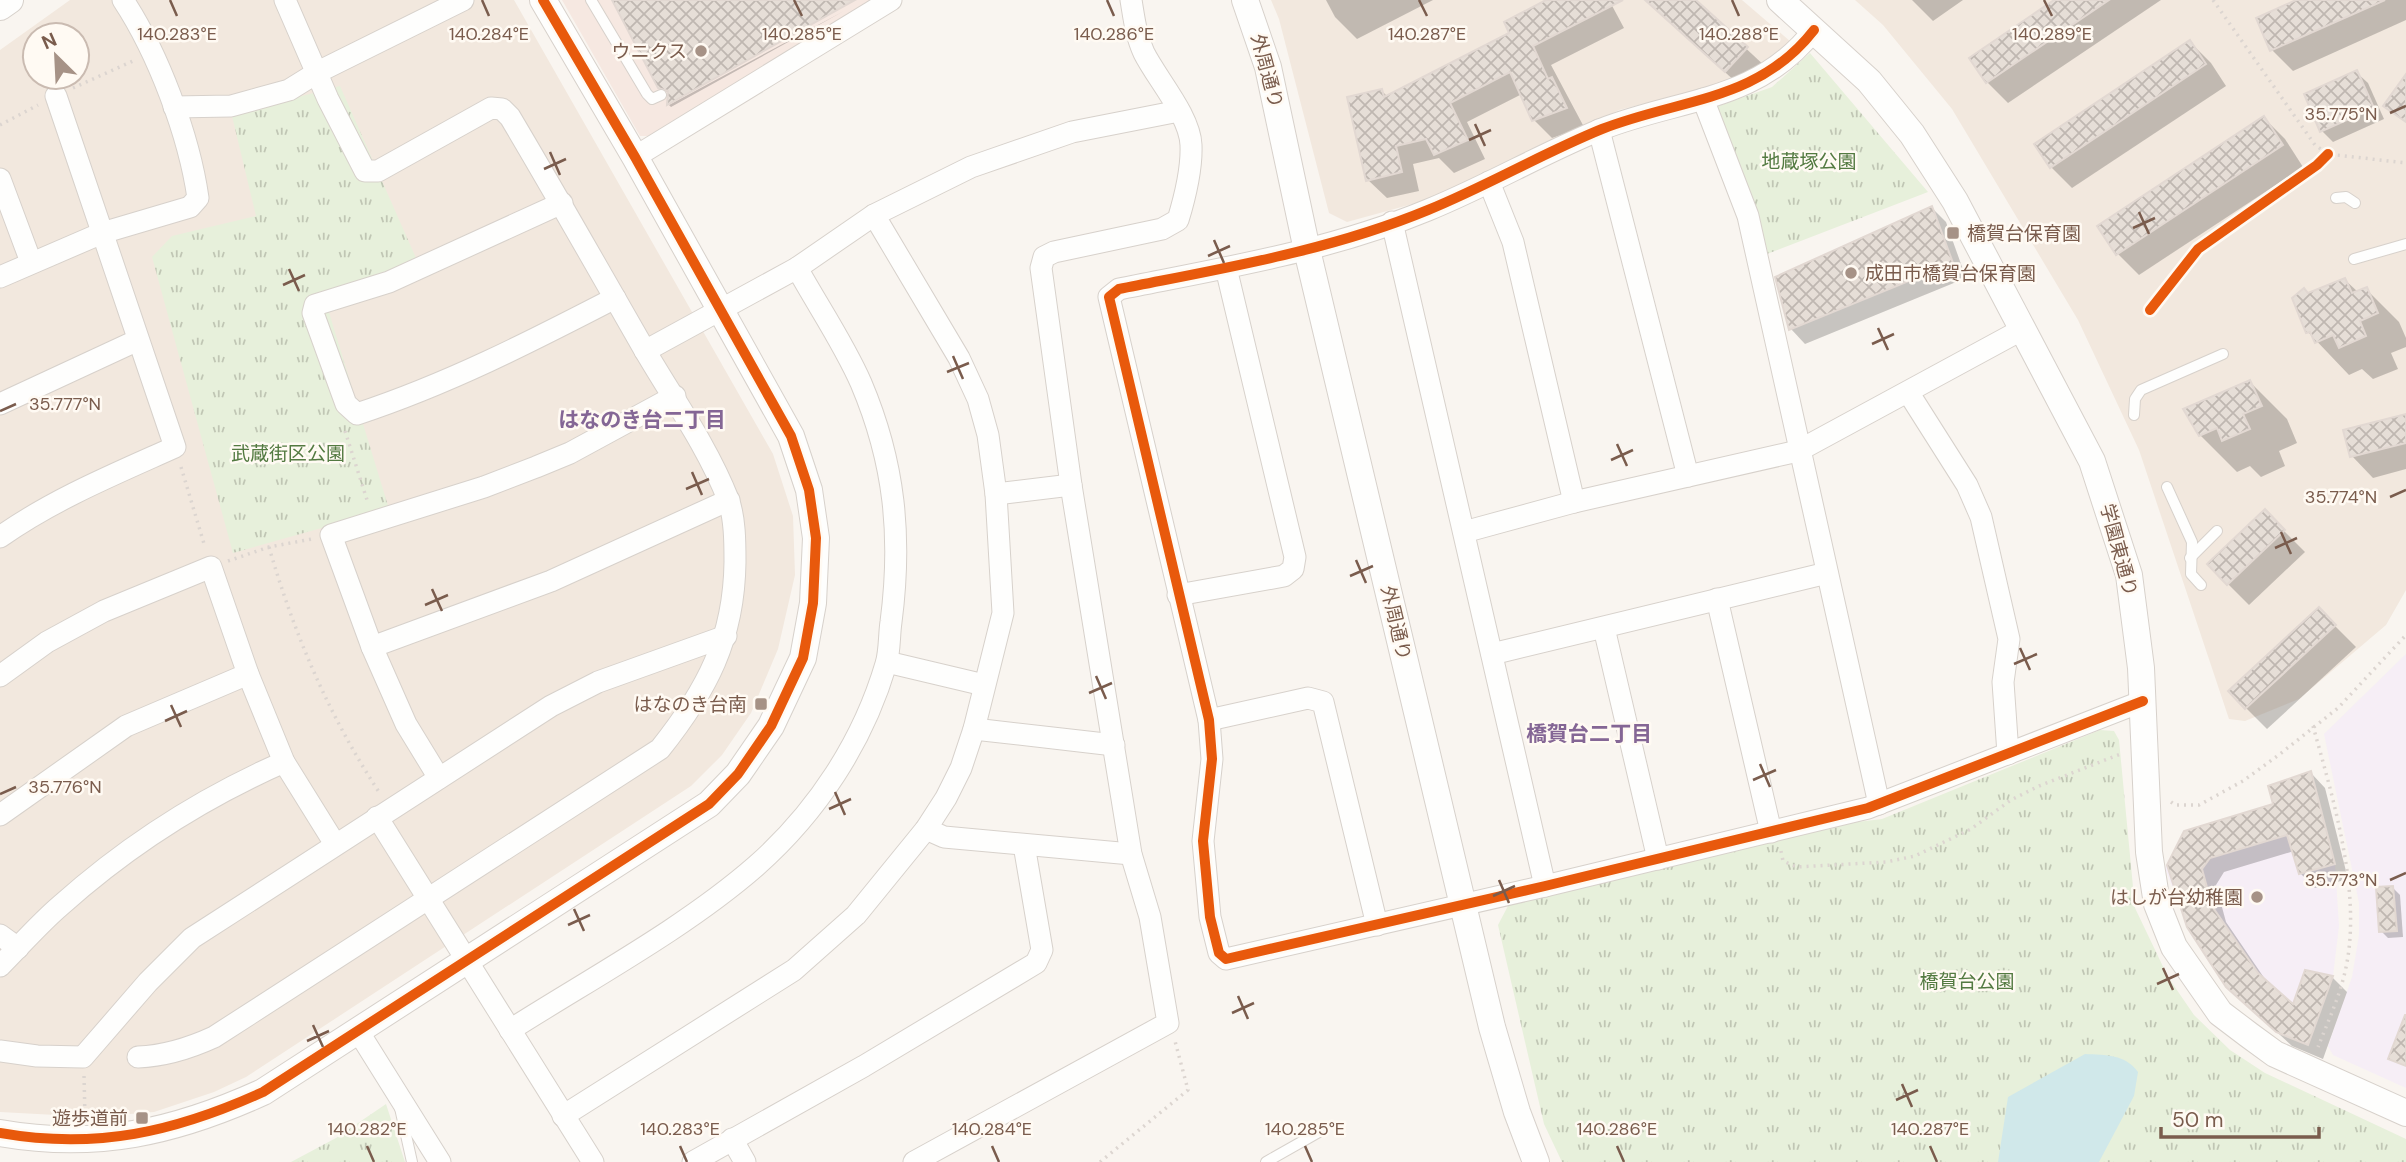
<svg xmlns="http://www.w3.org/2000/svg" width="2406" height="1162" viewBox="0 0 2406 1162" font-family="'DM Sans','Noto Sans JP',sans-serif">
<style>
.residential{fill:#f2e8de;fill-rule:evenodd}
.commercial{fill:#f6e8e1}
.education{fill:#f6eef6}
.grass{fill:url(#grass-tufts)}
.water{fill:#d0e8ea}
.shadow{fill:#0003}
.building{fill:url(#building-cross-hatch);stroke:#e2d8d2;stroke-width:2}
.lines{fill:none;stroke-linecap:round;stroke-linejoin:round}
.service-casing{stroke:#d7d1cb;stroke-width:12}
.minor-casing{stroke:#d7d1cb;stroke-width:23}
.tertiary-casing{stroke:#d7d1cb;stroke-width:28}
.path{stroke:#dcd5d0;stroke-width:3.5;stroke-dasharray:2 5;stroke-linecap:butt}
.service{stroke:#fefefd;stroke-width:10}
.minor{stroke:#fefefd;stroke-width:21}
.tertiary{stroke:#fefefd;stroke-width:26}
.cycleway-casing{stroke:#fffaf3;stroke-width:15}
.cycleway{stroke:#e8590c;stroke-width:10}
.ticks{fill:none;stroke:#7a5c4d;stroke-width:2.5}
.poi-dot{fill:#a69286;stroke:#fffaf3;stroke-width:2.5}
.labels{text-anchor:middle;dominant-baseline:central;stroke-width:5;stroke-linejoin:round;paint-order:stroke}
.poi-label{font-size:19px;fill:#7a5c4d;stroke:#fffaf3;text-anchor:end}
.street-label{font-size:19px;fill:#7a5c4d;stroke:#fffaf3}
.park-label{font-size:19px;fill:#537a41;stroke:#fffaf3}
.neighbourhood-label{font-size:21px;font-weight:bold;fill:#846695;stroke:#fffaf3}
.ticks-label{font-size:18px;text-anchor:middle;fill:#7a5c4d;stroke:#fffaf3;stroke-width:5;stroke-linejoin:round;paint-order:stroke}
</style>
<defs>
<pattern id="grass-tufts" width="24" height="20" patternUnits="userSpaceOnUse" patternTransform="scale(1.75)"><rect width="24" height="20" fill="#e7f0db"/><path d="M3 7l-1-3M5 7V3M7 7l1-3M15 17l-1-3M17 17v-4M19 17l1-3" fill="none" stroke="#c0c6b4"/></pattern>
<pattern id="building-cross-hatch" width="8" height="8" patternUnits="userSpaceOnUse" patternTransform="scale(1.75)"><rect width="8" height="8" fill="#e6ded7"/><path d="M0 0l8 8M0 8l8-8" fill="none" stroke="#bfb7b1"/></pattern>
</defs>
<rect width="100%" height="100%" fill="#f9f5f0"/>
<g class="residential">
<path d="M70,0H514L773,454L793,516L795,575L778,649L751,713L722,755L691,786L246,1077L214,1092L154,1112L93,1117L0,1112V50ZM35,35H77V77H35Z"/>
<polygon points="1271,0 1742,0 1791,42 1739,79 1619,110 1438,197 1347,222 1329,213 1279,19"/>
<polygon points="1855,0 2406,0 2406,590 2386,625 2299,699 2245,721 2229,719 2139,450 2078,320 1952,109 1883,25"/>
</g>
<polygon class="commercial" points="562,0 880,0 651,136 640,136"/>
<g class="education">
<polygon points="2406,654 2406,1088 2333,1055 2328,1046 2352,977 2359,935 2359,903 2324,734"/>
<polygon points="2311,771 2335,864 2339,926 2333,976 2308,1045 2276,1032 2226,987 2187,927 2165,868 2184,831 2273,804 2268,786"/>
</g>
<g class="grass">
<polygon points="1810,53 1928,192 1767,254 1716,107 1772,87"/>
<polygon points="340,86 416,258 414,269 324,296 389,509 233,553 152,257 172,236 256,216 232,116 234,114"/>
<polygon points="2100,730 2114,731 2119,740 2135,908 2168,977 2194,1015 2230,1050 2265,1073 2406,1139 2406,1162 1562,1162 1544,1124 1498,925 1509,904 1849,823 1882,819"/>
<polygon points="386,1104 405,1162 291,1162 336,1138"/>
</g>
<path class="water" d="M2085,1054C2106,1055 2125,1054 2138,1072L2134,1096L2099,1162H1998L2008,1097Z"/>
<g class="shadow">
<polygon points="614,0 838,0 669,101 669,105 844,11 671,107 668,104 669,93 659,87"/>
<polygon points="1326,0 1433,0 1357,39 1335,17"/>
<polygon points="1550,0 1609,0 1624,28 1551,65 1584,127 1552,138 1534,120 1522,94 1467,122 1485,159 1454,173 1439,158 1413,164 1419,191 1387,198 1368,180 1382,91 1388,97 1512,34"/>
<polygon points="1645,0 1694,0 1768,69 1747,92"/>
<polygon points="1912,0 1963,0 1933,21"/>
<polygon points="2057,0 2161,0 2008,103 1987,82"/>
<polygon points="2301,0 2406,0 2406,20 2293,71 2272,50"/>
<polygon points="2190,42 2211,63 2226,86 2072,188 2051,167"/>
<polygon points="2357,73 2368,83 2384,119 2333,142 2322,131"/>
<polygon points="2264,118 2285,139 2303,167 2139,275 2118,254"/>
<polygon points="1932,208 1946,222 1966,278 1805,344 1791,329 1777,278"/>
<polygon points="2345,280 2358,292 2366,289 2399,322 2406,338 2406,347 2391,353 2398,369 2373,379 2362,369 2349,375 2308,332 2308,295"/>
<polygon points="2250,382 2287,419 2297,443 2279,451 2285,466 2261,477 2250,466 2237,472 2200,435"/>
<polygon points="2406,415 2406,469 2373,478 2352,456"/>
<polygon points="2265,512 2305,552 2249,605 2228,584"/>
<polygon points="2319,610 2356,647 2267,729 2246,708"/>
<polygon points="2311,773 2325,788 2348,879 2315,888 2300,873 2294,851 2224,872 2216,885 2226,922 2269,985 2294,1007 2332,977 2347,992 2323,1059 2292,1046 2243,1001 2169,865 2275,805"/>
<polygon points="2393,888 2400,895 2403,937 2388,938 2381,931"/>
</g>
<g class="building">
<polygon points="612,0 855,0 667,105 668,91 658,88"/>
<polygon points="1546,0 1623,0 1533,46 1548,79 1552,77 1567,108 1532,121 1510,72 1450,103 1468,140 1434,155 1426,139 1396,146 1402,172 1366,181 1347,97 1382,89 1384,97 1509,33 1504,22"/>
<polygon points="1645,0 1696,0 1748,47 1725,72"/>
<polygon points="2054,0 2109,0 1986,83 1969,58"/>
<polygon points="2296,0 2385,0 2270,51 2256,18"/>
<polygon points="2190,40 2206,64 2050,168 2034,144"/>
<polygon points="2357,70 2374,108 2320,132 2304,94"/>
<polygon points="2406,74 2406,122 2383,106"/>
<polygon points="2264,116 2283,145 2116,255 2097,226"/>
<polygon points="1932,206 1953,263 1789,330 1775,277"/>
<polygon points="2345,278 2352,293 2367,287 2378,313 2360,321 2366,336 2339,348 2333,335 2315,343 2310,332 2306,333 2292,298 2304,288 2308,293"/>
<polygon points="2250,380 2262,406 2243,414 2250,429 2222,441 2217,428 2199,436 2183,409"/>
<polygon points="2406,414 2406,443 2350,457 2343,430"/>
<polygon points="2265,509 2285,530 2227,585 2207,564"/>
<polygon points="2319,607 2336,625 2245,709 2228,691"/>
<polygon points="2311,771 2335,864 2299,874 2287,835 2210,858 2202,869 2212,906 2258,973 2293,1004 2305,970 2333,976 2308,1045 2276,1032 2226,987 2187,927 2167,865 2184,831 2273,804 2268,786"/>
<polygon points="2393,886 2397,931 2379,932 2376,887"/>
<polygon points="2405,1015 2406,1015 2406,1066 2388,1059"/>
</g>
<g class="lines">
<g class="service-casing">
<g id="service">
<polyline points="591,0 647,94 652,99 661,95"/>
<polyline points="2336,198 2346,197 2355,203"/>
<polyline points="2354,259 2406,244"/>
<polyline points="2134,415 2135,399 2141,390 2223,354"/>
<polyline points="2167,487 2192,542 2191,574 2201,585"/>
<polyline points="2190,558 2217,531"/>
<polyline points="400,1108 412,1162"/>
<polyline points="1266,1162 1319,1132"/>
</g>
</g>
<g class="minor-casing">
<g id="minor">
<path d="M1814,30C1758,102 1681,98 1602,129C1543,153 1487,186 1428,210C1329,251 1224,268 1119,289L1109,297L1209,720L1212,759L1203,841L1210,917L1219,953L1226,959L1545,886L1868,808L2143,701"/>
<polyline points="1703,99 1748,216 1879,804"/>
<polyline points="174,107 231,106 289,90 318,72 463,0"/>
<polyline points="1599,130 1688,476"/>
<polyline points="635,157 891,0"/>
<polyline points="0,179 31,262"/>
<polyline points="1489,182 1513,242 1574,502"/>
<path d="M562,203L389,282L315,305L313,313L346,404L357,414C448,384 530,342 615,298"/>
<polyline points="1392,222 1545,886"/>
<path d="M0,277L102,233L190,207L198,198C189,135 158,53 123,0"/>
<polyline points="645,351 797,268 874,215 971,167 1072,132 1179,111"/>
<polyline points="1908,392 1967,485 1981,517 2009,639 2003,682 2008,754"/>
<polyline points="0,404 138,340"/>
<polyline points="996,494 1071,485"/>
<polyline points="1464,532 1574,502 1798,451 2023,329"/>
<path d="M0,537C54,499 115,474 175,447L56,96"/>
<polyline points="1178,595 1284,576 1293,569 1295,557 1226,268"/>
<polyline points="1717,599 1771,832"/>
<polyline points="1604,628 1658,859"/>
<polyline points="372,647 551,581 729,500"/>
<polyline points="1492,654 1827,573"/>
<polyline points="887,662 984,685"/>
<polyline points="0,676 47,642 104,611 211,567 248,674 284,762 335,844"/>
<polyline points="1209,720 1308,698 1323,702 1377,925"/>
<polyline points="974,729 1114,745"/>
<polyline points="439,778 406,724 372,647 331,535 484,487 536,467 570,453 675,396"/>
<polyline points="0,815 126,726 248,674"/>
<polyline points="377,817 593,1162"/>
<polyline points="926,829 944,837 1131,854"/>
<polyline points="0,935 18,948"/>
<path d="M0,966C20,946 39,924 60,906C127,846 202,798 284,762"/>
<path d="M510,1030C590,979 685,928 756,866C817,812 863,742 886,664C890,651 889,635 891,622C902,537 895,463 861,383C844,344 818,306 797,268"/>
<polyline points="358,1031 440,1162"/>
<polyline points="0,1051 37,1056 83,1057 148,982 192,938 551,706 598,682 726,636"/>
<path d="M138,1057C165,1056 190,1048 214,1037L660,749C707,690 734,639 735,562C735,543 735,517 728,499C706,443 669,393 640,342C597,267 554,191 510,117L502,109L491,108L378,171H365L328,99L285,0"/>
<polyline points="563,1116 794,970 856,915 926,829 946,798 961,768 974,729 1003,613 996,494 988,435 978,399 959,358 874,215"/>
<polyline points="732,1139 745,1162"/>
<polyline points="693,1162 864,1066 1036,963 1042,950 1024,845"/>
<path d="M914,1162L1168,1023L1150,917L1131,854L1071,485L1041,268L1044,257L1054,252L1162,229L1178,220C1185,197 1192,169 1191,145C1190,116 1157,79 1144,53C1136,36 1134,18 1131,0"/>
</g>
</g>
<g class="tertiary-casing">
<g id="tertiary">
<polyline points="1245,0 1268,67 1307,250 1492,1027 1517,1112 1536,1162"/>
<polyline points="1780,0 1869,81 1912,134 1955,201 2092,461 2129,575 2141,668 2149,852 2157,904 2174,947 2220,1013 2249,1035 2275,1054 2406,1113"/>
<polyline points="0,7 10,0"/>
<path d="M0,1133C96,1150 175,1132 263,1092L709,804L738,774L771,726L803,658L813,603L816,538L809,490L791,436L635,157L543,0"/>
</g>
</g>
<g class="path">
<polyline points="2213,0 2315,145 2328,154 2406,163"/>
<polyline points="73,88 133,61"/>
<polyline points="0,125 38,105"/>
<polyline points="345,431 368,503"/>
<polyline points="181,467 205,547"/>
<path d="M269,547C294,634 329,716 379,792"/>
<polyline points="228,561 269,547 312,539"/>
<path d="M2313,726C2334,802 2364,899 2344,976C2338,1000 2327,1024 2318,1047"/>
<polyline points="2171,802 2175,805 2199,805 2243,781 2280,754 2338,708 2406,635"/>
<polyline points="1781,851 1783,861 1797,867 1886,862 1915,856 1971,829 2011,800 2039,786 2123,753"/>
<polyline points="84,1076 85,1118"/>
<polyline points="1100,1162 1188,1090 1175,1041"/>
</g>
<use href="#service" class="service"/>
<use href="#minor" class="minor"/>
<use href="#tertiary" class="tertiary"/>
<g class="cycleway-casing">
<g id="cycleway">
<path d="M1814,30C1758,102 1681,98 1602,129C1543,153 1487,186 1428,210C1329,251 1224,268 1119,289L1109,297L1209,720L1212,759L1203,841L1210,917L1219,953L1226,959L1545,886L1868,808L2143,701"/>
<polyline points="2150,310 2198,249 2317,165 2328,154"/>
<path d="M0,1133C96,1150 175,1132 263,1092L709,804L738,774L771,726L803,658L813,603L816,538L809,490L791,436L635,157L543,0"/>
</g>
</g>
<use href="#cycleway" class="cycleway"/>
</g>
<path class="ticks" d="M170,0L177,16M482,0L489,16M794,0L802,16M1107,0L1114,16M1419,0L1427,16M1732,0L1739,16M2044,0L2052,16M2390,113L2406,106M1475,124L1485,146M1469,140L1491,130M550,152L560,175M544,169L566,159M2139,212L2149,234M2133,228L2155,218M1214,240L1224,263M1208,256L1230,246M289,269L299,291M283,285L305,275M1878,328L1888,350M1872,344L1894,334M953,356L963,379M947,372L969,363M0,411L16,404M1617,444L1627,466M1611,460L1633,450M692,472L702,495M686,489L709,479M2390,497L2406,490M2281,532L2291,554M2275,548L2297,538M1356,560L1366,583M1350,576L1373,566M432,589L442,611M425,605L448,595M2020,648L2030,670M2014,664L2037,654M1096,676L1106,699M1089,693L1112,683M171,705L181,727M165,721L187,711M1760,764L1770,787M1753,780L1776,770M835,792L845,815M0,794L16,787M829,809L851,799M1499,880L1509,903M2390,880L2406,873M1493,896L1515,886M574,909L584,931M568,925L590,915M2163,968L2173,990M2157,984L2179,974M1238,996L1248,1019M1232,1013L1254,1003M313,1025L323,1047M307,1041L329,1031M1902,1084L1912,1107M1896,1100L1918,1090M367,1146L374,1162M680,1146L687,1162M992,1146L999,1162M1305,1146L1312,1162M1617,1146L1624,1162M1930,1146L1937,1162"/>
<g class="poi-dot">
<circle cx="701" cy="51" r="7"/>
<rect x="1946" y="226" width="14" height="14" rx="3.5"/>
<circle cx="1851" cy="273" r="7"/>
<rect x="754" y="697" width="14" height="14" rx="3.5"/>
<circle cx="2257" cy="897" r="7"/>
<rect x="135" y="1111" width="14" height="14" rx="3.5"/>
</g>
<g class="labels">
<g class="poi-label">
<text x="687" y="51">ウニクス</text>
<text x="1967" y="233" text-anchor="start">橋賀台保育園</text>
<text x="1865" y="273" text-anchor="start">成田市橋賀台保育園</text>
<text x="747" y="704">はなのき台南</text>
<text x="2243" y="897">はしが台幼稚園</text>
<text x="128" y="1118">遊歩道前</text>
</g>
<g class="street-label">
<text transform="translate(1267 71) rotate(75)">外周通り</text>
<text transform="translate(2119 550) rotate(75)">学園東通り</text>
<text transform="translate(1396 623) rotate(77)">外周通り</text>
</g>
<g class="park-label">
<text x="1809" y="161">地蔵塚公園</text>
<text x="288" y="453">武蔵街区公園</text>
<text x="1967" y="981">橋賀台公園</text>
</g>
<g class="neighbourhood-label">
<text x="642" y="420">はなのき台二丁目</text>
<text x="1589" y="734">橋賀台二丁目</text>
</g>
</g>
<g class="ticks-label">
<text x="177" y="40">140.283°E</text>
<text x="802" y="40">140.285°E</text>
<text x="1114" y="40">140.286°E</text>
<text x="1427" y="40">140.287°E</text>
<text x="1739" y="40">140.288°E</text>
<text x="2052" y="40">140.289°E</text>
<text x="489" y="40">140.284°E</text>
<text x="2341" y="120">35.775°N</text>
<text x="65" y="410">35.777°N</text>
<text x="2341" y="503">35.774°N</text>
<text x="65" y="793">35.776°N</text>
<text x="2341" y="886">35.773°N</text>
<text x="367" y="1135">140.282°E</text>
<text x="680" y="1135">140.283°E</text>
<text x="992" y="1135">140.284°E</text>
<text x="1305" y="1135">140.285°E</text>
<text x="1617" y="1135">140.286°E</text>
<text x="1930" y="1135">140.287°E</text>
</g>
<g transform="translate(56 56) rotate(336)"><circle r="33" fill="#fffaf3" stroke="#cabbb1" stroke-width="2"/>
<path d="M0-5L12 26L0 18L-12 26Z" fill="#a69286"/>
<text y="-10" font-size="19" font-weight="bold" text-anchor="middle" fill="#7a5c4d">N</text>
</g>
<path d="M2161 1127v10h158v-10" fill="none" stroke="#7a5c4d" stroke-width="3.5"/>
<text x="2172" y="1127" font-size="21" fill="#7a5c4d" stroke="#fffaf3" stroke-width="5" paint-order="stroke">50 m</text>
</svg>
